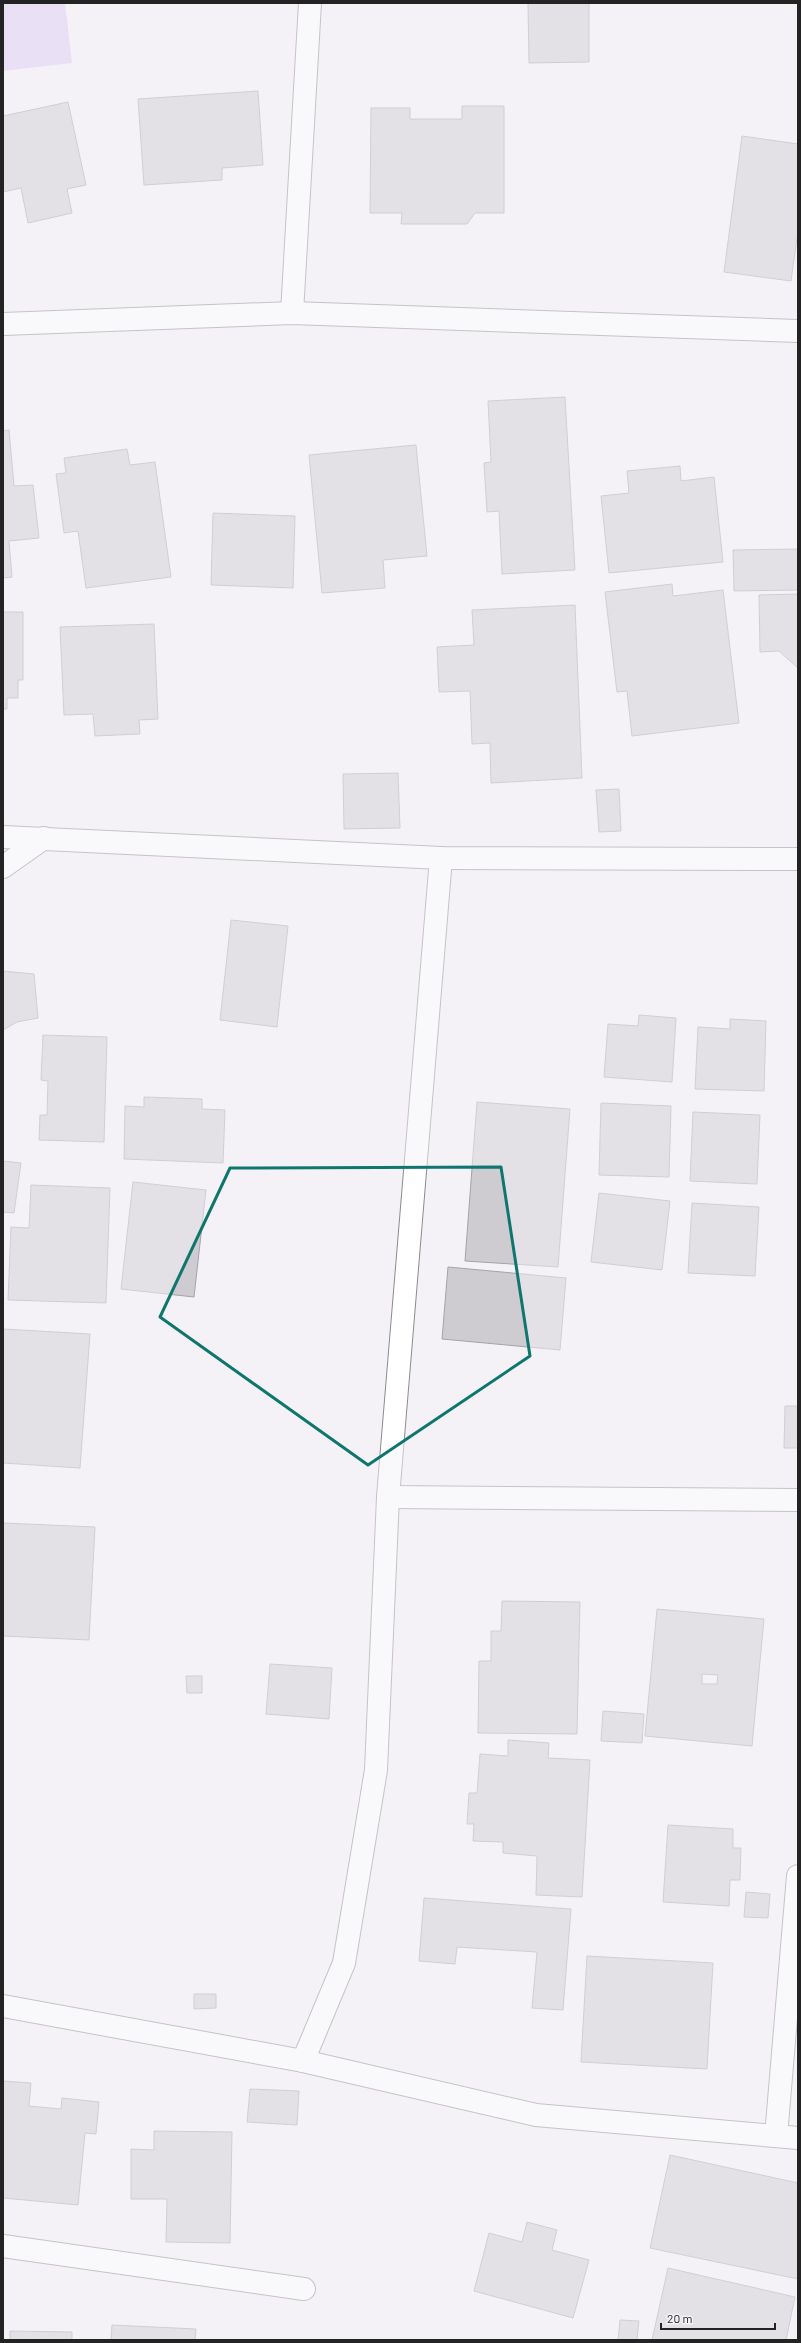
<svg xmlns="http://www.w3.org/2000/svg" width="801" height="2343" viewBox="0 0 801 2343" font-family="Barlow,sans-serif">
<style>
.green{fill:#ddc9f3}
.building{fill:#ceccd0;stroke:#a5a3a7;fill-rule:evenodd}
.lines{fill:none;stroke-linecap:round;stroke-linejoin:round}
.minor-casing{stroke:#8c8a8e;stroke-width:24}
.minor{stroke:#fff;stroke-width:22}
.marked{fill:none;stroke:#0f766e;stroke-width:3;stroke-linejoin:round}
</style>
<rect width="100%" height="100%" fill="#f4f2f6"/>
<polygon class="green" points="3,3 65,3 72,63 3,71"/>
<g class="building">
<polygon points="528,3 589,3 589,62 529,63"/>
<polygon points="258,91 263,165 222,168 222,180 144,185 138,99"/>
<polygon points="68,102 86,185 67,189 72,213 28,223 21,188 3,192 3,116"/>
<polygon points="462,106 504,106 504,213 475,213 467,224 401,224 402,213 370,213 371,108 410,108 410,119 462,119"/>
<polygon points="742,136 798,144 798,231 791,281 724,272"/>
<polygon points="565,397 575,570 502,574 499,511 487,512 484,463 491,462 488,401"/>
<polygon points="9,430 14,486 33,485 39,538 9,541 12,577 3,578 3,431"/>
<polygon points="416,445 427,556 383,560 385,588 322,593 309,455"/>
<polygon points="127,449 130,465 155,462 171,577 86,588 78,531 64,533 56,474 66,473 64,458"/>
<polygon points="680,466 681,481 714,477 723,562 609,573 601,496 629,493 627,471"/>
<polygon points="213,513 295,516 293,588 211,585"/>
<polygon points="798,549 798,590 734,591 733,550"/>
<polygon points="672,584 673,596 723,590 739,723 632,736 627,691 617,692 605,592"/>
<polygon points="798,594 798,668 779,651 760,652 759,595"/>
<polygon points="575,605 582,778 491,783 490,743 472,744 470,691 439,692 437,647 474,645 472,610"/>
<polygon points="3,612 23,612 23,680 18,680 18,698 7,698 7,709 3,709"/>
<polygon points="154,624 158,719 139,720 140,734 95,736 93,714 64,715 60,627"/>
<polygon points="398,773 400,828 344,829 343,774"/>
<polygon points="619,789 621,831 599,832 596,790"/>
<polygon points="231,920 288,926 277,1027 220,1020"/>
<polygon points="3,971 34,974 38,1018 17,1022 3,1030"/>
<polygon points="639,1015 676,1018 672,1082 604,1077 608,1024 638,1026"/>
<polygon points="730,1019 766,1021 764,1091 695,1089 698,1027 730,1029"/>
<polygon points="43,1035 107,1037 104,1142 39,1140 40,1115 47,1115 48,1081 41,1080"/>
<polygon points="144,1097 202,1099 202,1109 225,1110 223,1163 124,1159 125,1106 144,1107"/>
<polygon points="477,1102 570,1109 558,1267 465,1261"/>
<polygon points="601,1103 671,1106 669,1177 599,1175"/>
<polygon points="693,1112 760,1115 757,1184 690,1181"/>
<polygon points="3,1161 21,1163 14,1213 3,1212"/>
<polygon points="133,1182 206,1190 194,1297 121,1289"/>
<polygon points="31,1185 110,1188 106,1303 8,1300 11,1227 29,1228"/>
<polygon points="599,1193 670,1201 662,1270 591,1262"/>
<polygon points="692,1203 759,1207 755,1276 688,1273"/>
<polygon points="448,1267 566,1278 560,1350 442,1339"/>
<polygon points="3,1329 90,1334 80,1468 3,1463"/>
<polygon points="785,1406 798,1406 798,1448 784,1448"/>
<polygon points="3,1523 95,1527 89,1640 3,1636"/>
<polygon points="502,1601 580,1602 577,1734 478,1733 479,1661 491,1661 491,1631 501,1631"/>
<path d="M657,1609L764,1619L752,1746L645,1736ZM702,1674L718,1675L717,1684H702Z"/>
<polygon points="270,1664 332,1668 329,1719 266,1714"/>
<polygon points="186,1676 202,1676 202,1693 187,1693"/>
<polygon points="603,1711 644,1714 642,1743 601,1741"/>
<polygon points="508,1740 549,1743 548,1758 590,1760 582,1897 536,1895 537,1856 503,1853 503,1842 473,1841 474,1824 467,1824 469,1793 477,1793 480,1754 508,1756"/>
<polygon points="668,1825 733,1829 733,1848 741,1848 740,1880 730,1880 729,1906 663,1902"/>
<polygon points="746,1892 770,1894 768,1918 744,1917"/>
<polygon points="424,1898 571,1909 563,2010 532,2008 537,1952 457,1947 455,1964 419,1961"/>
<polygon points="587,1956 713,1963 707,2069 581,2062"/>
<polygon points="194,1994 216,1994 216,2008 194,2009"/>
<polygon points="3,2081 31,2083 29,2106 61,2109 62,2098 99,2102 96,2134 85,2133 78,2205 3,2198"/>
<polygon points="250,2089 299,2091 297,2125 247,2122"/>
<polygon points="154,2131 232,2132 230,2243 166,2242 167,2199 131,2199 131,2149 154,2150"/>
<polygon points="670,2155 798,2183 798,2279 650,2248"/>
<polygon points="527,2222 557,2230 552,2250 589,2260 573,2318 474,2291 489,2233 522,2242"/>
<polygon points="668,2268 795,2297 786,2340 652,2340"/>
<polygon points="620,2320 639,2321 637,2340 618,2340"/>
<polygon points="112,2325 196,2329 195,2340 111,2340"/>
<polygon points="10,2331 72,2332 72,2340 10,2340"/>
</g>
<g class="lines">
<g class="minor-casing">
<g id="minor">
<polyline points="292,313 310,3"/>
<polyline points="3,324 292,313 798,331"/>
<polyline points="3,837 441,858 798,859"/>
<polyline points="3,867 44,838"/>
<polyline points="388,1497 798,1500"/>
<polyline points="3,2006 303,2061 536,2115 798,2138"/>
<polyline points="303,2061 344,1963 376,1770 388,1497 441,858"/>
<polyline points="776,2136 798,1876"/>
<polyline points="3,2246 304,2289"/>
</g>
</g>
<use href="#minor" class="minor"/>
</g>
<path d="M0 0H801V2343H0ZM501,1167L530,1356L368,1465L160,1317L230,1168Z" fill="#f4f2f6" fill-opacity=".55" fill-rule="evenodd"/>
<path class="marked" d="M501,1167L530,1356L368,1465L160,1317L230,1168Z"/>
<rect width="801" height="2343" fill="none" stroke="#232324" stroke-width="8"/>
<path d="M661 2323v6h114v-6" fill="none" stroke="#232324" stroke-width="2"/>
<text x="667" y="2323" font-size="12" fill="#232324" stroke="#f4f2f6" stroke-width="3" paint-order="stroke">20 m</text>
</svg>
